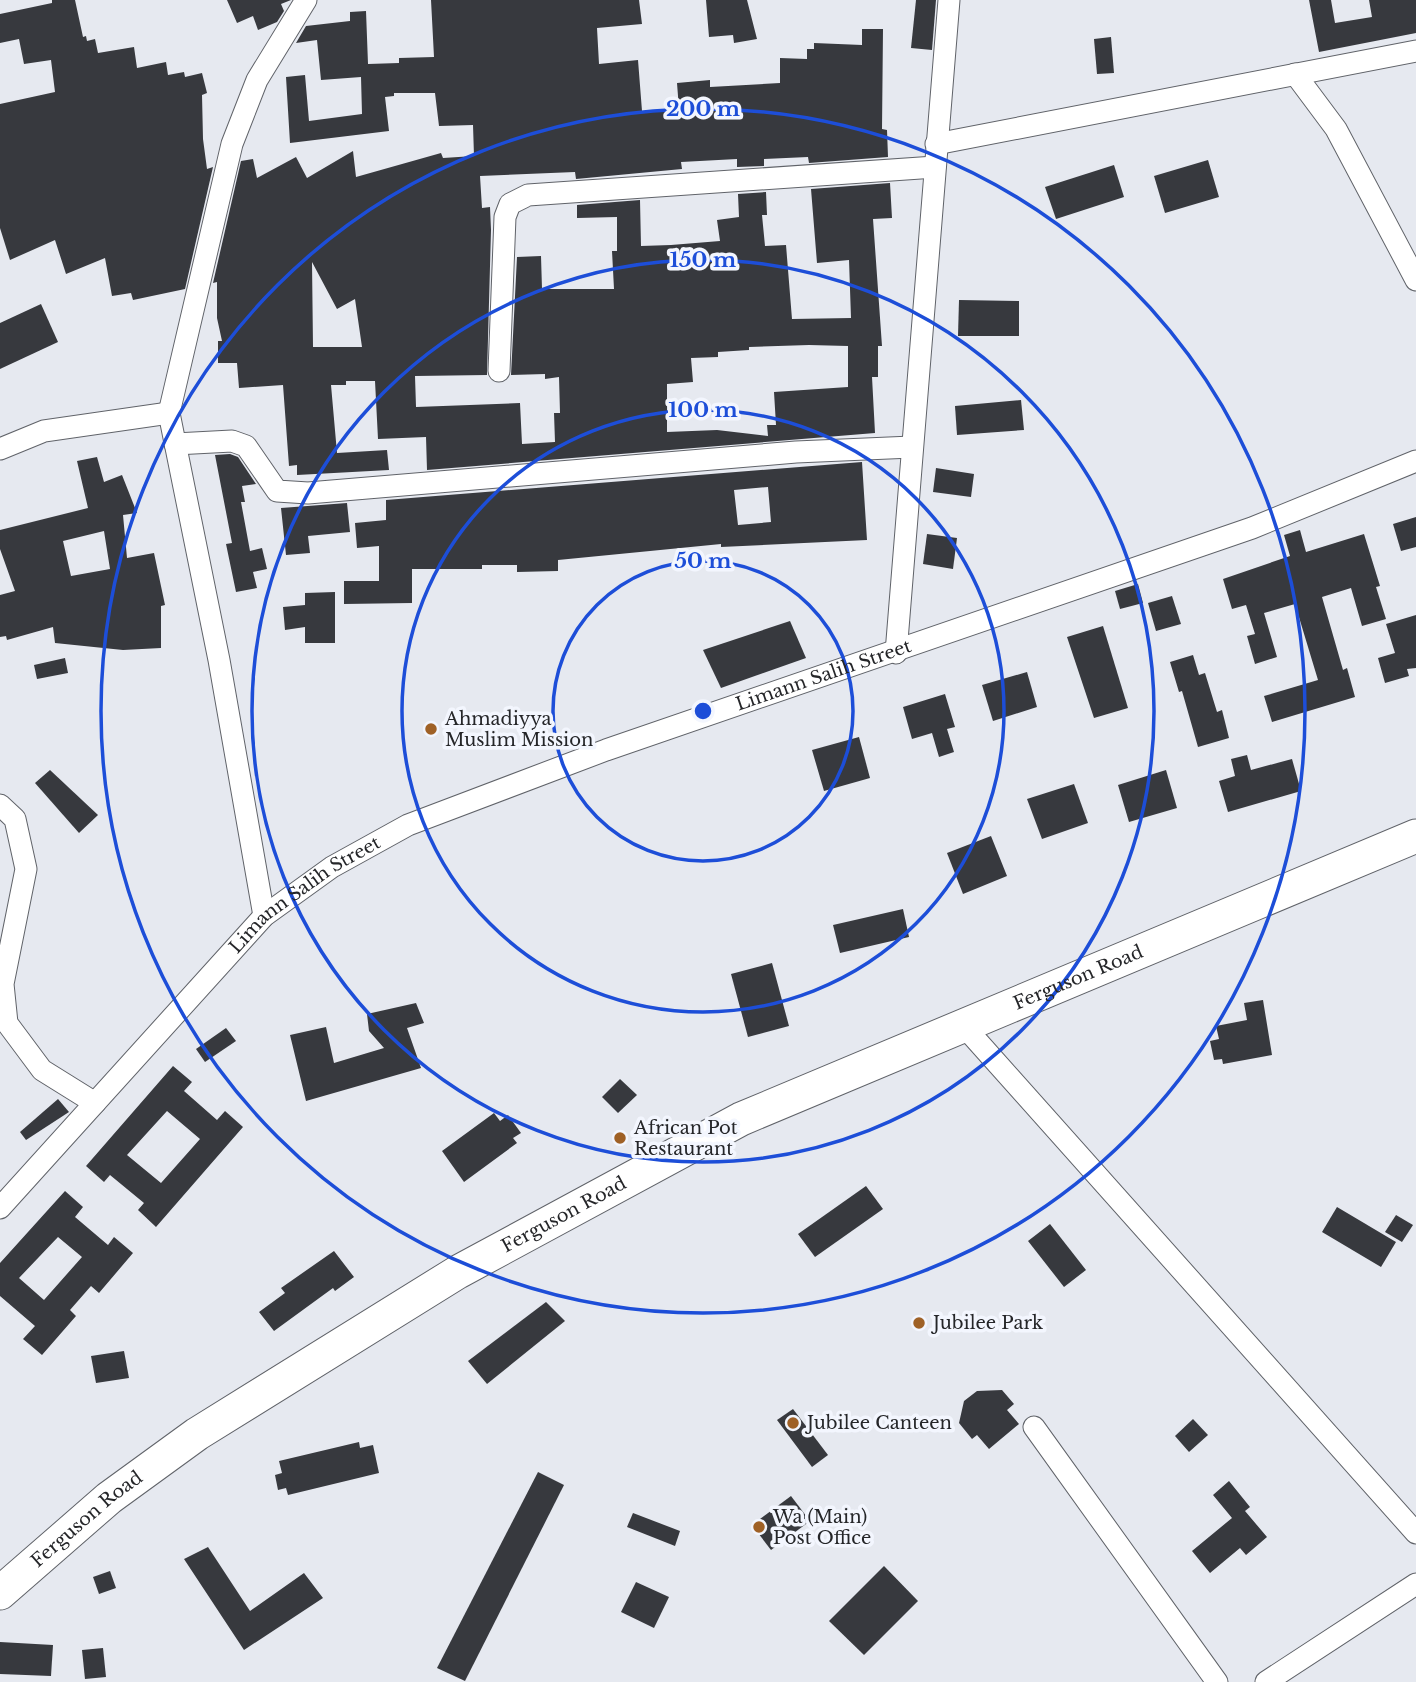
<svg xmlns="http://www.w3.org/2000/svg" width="1416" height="1682" viewBox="0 0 1416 1682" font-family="'Libre Baskerville',serif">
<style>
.building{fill:#37393e;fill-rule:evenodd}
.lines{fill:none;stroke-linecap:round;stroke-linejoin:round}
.minor-casing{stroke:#606369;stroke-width:23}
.trunk-casing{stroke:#606369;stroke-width:35}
.minor{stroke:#fff;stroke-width:21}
.trunk{stroke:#fff;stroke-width:33}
.ring{fill:none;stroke:#1d4ed8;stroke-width:3.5}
.poi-dot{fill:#9f6126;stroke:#f3f6fe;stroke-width:2.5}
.labels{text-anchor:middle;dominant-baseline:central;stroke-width:7;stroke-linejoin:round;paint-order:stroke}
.street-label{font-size:18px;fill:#252629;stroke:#f3f6fe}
.poi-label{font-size:18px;fill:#252629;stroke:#f3f6fe;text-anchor:start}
.centre{fill:#1d4ed8;stroke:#f3f6fe;stroke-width:3.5}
.ring-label{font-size:21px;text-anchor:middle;font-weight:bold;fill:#1d4ed8;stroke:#f3f6fe;stroke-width:7;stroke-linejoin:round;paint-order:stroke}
</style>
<rect width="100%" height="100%" fill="#e6e9f0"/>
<g class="building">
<polygon points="52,0 75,0 83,37 86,36 87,41 95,39 98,53 134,47 137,68 166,62 168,75 184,72 185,77 202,73 207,93 202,95 203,139 207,169 213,167 185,289 133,300 131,293 112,296 105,258 66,274 55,240 10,260 0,228 0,104 55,92 51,60 24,64 19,39 0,43 0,14 52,3"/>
<polygon points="227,0 291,0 281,4 284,11 277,22 258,30 253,16 237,23"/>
<path d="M431,0H639L642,24L597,28L599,64L638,60L642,111L679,109L677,83L710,80V87L780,83V58L807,59V49H814V43L862,45V29H883L882,129L887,130L888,157L809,163L808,157L764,159V166L737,167V159L681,162L682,169L576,179L575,172L480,176L482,208L490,207L491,230L487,375L415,376L416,407L520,403L522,444L555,442L554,413H560L559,377L545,379V374L511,375L517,257L541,256L542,289H614L612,251H617V217L577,218V205L640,200L641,246L671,245L720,241L717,220L739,217L738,194L766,192L767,215H762L765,246L786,245L792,319L851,318L849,260L817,263L811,189L890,183L892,218L873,219L882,346H878V377H872L875,433L427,470L426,437L378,439L375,381H346V385H331L337,453L387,450L389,470L297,475V465L289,466L283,385L239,388L237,363H218V341H222L217,318V282L213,283L241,161L253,159L257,178L296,157L307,178L353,151L356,177L441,153L443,158L474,156L473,125L439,126L435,93H394V96L385,97L389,131L290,143L286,77L305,75L309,121L362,114L361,77L321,80L317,40L296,43L306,26L350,21V12L366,11L368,64L399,63V58L434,57ZM312,262L337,309L355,299L362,347H313ZM809,345L848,346V387L774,392L776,425H767L768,436L717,430L667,432V384L693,382L691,358L718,357V352L749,350V347Z"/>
<polygon points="706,0 747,0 757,39 734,43 733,35 709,37"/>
<polygon points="916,0 936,0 932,50 911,48"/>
<polygon points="1309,0 1331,0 1335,23 1372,17 1369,0 1416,0 1416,33 1319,52"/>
<polygon points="1111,37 1114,73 1097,74 1094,39"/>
<polygon points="1208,160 1219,197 1165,213 1154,176"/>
<polygon points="1114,165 1124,197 1056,219 1045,187"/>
<polygon points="959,300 1019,301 1019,336 958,336"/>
<polygon points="41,304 58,342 0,369 0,323"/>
<polygon points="1021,400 1024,430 957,435 955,406"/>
<polygon points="230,454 238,457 256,484 242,486 245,502 241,502 250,551 262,548 267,569 253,572 257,588 236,592 226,544 232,543 215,455"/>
<path d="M97,457L104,482L122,475L137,513L123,515L127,558L154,553L165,605L161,606V648L123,650L55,643L53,627L7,640L6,636L0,637V595L15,591L0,549V530L88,508L77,461ZM104,531L110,569L71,576L63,541Z"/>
<path d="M862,462L867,540L721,547V544L650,551L558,560V571L517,572V565H482V569H412V603L344,604V581H379V546L357,548L355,523L386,520V500ZM768,487L771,522L738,525L734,490Z"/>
<polygon points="936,468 974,474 971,497 933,492"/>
<polygon points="347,503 350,532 308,536 310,553 286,555 281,508"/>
<polygon points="1416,517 1416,547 1401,551 1393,524"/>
<polygon points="1300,530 1306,552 1364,534 1380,586 1376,587 1386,619 1362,626 1351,588 1322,597 1343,670 1347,668 1355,697 1272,722 1264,696 1318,680 1295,604 1264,613 1277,657 1255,664 1247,636 1255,634 1246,605 1232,609 1223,579 1290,556 1284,535"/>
<polygon points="927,534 957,538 953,569 923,564"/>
<polygon points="1138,584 1143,603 1120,609 1115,591"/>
<polygon points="335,592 335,643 305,643 305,627 285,630 283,607 305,605 305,593"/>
<polygon points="1172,596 1181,624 1156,631 1148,603"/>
<polygon points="1416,615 1416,668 1407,669 1409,676 1385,683 1378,658 1395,653 1386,624"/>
<polygon points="790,621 806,658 721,688 703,650"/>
<polygon points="1103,626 1128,708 1094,718 1067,637"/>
<polygon points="1193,655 1199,675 1205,673 1217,712 1222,710 1229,738 1198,747 1182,691 1179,692 1170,662"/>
<polygon points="65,658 68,673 37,679 34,665"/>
<polygon points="1027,672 1037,707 993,721 982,685"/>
<polygon points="945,694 955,727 947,729 954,752 939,757 932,733 912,739 903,707"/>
<polygon points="859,737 870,778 824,791 812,750"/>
<polygon points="1247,755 1251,770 1292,759 1301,791 1228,812 1219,781 1235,776 1231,759"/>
<polygon points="50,770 98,815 79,833 35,783"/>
<polygon points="1166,770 1177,808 1129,822 1118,785"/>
<polygon points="1074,784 1088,823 1042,839 1027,799"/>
<polygon points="991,836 1007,876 963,894 947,853"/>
<polygon points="903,909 909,937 840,953 833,925"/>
<polygon points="772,963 789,1026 748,1037 731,974"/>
<polygon points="1263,1000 1272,1055 1223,1064 1222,1059 1214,1060 1210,1041 1219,1039 1216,1026 1247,1020 1244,1003"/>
<polygon points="416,1003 424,1023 407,1028 421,1068 306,1101 290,1035 326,1027 334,1063 384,1048 369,1031 367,1014"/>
<polygon points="226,1028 236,1041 205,1062 196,1049"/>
<path d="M173,1066L192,1082L184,1091L217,1120L225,1111L243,1127L156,1227L138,1210L144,1203L110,1175L104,1182L86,1166ZM167,1111L200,1139L161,1183L127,1155Z"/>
<polygon points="620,1079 637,1095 618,1113 602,1097"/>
<polygon points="58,1099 69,1112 26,1140 20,1132"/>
<polygon points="494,1113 500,1121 508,1115 521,1133 513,1138 517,1143 464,1182 442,1151"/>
<polygon points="866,1186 883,1209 815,1257 798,1234"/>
<path d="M65,1191L83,1207L75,1217L108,1245L114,1237L133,1253L99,1293L91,1286L70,1310L76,1316L42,1355L23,1339L35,1326L0,1296V1263ZM58,1237L82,1257L44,1300L19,1278Z"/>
<polygon points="1337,1207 1396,1242 1381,1267 1322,1232"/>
<polygon points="1396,1215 1413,1225 1402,1242 1385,1232"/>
<polygon points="1050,1224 1086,1270 1064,1287 1028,1241"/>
<polygon points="334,1251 354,1277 335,1291 333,1288 274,1331 259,1312 285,1293 281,1288"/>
<polygon points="546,1302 565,1321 487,1384 468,1361"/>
<polygon points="124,1351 129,1378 96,1383 91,1356"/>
<polygon points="1002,1390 1014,1404 1007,1410 1019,1424 989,1449 977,1435 972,1439 959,1423 964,1401 977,1391"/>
<polygon points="793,1409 828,1455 812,1467 777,1420"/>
<polygon points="1193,1419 1208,1435 1189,1452 1175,1436"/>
<polygon points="359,1442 360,1448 373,1445 379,1473 288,1495 286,1488 278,1490 275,1475 282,1473 279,1461"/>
<polygon points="538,1472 564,1485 465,1681 437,1668"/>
<polygon points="1229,1481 1250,1507 1245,1511 1267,1537 1246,1555 1240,1548 1210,1573 1192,1551 1232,1518 1213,1495"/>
<polygon points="791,1496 810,1521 771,1550 752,1525"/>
<polygon points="633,1513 680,1531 675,1546 627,1527"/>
<polygon points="208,1547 250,1611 304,1573 323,1598 244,1650 184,1559"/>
<polygon points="884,1566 918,1601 864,1655 829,1621"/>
<polygon points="110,1571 116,1588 99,1594 93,1577"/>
<polygon points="636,1582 669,1597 654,1628 621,1612"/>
<polygon points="0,1642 53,1645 51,1676 0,1674"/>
<polygon points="103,1648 106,1677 85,1679 82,1650"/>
</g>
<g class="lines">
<g class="minor-casing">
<g id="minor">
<polyline points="1295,74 1336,129 1416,280"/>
<polyline points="936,144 1416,51"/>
<polyline points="499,371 505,217 510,204 528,195 935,167"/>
<polyline points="175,444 232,441 246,446 277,491 308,493 796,452 912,447"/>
<polyline points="0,449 44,431 169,413"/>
<polyline points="896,653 949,0"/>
<polyline points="0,805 15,819 26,869 3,984 7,1023 42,1070 95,1103"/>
<polyline points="264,916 219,660 169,413 232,144 257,80 306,0"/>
<polyline points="962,1024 1416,1533"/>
<path id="s1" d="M0,1208L264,916L332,867L408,825L606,750L1252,528L1416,461"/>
<polyline points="1034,1427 1217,1682"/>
<polyline points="1266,1682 1416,1584"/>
</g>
</g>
<g class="trunk-casing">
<g id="trunk">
<path id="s2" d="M0,1593L109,1498L197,1434L458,1272L741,1119L1416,836"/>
</g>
</g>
<use href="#minor" class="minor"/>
<use href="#trunk" class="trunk"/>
</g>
<g class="ring">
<circle cx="703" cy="711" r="150"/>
<circle cx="703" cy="711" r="301"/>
<circle cx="703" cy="711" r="451"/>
<circle cx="703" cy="711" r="602"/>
</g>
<g class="poi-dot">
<circle cx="431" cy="729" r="7"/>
<circle cx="620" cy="1138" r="7"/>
<circle cx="919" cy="1323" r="7"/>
<circle cx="793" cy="1423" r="7"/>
<circle cx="759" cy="1527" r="7"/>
</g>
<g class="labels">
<g class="street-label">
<text stroke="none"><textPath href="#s1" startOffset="1006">Limann Salih Street</textPath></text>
<text stroke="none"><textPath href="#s1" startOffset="439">Limann Salih Street</textPath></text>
<text stroke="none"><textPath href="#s2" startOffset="1248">Ferguson Road</textPath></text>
<text stroke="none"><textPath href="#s2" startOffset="681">Ferguson Road</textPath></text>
<text stroke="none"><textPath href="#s2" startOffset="114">Ferguson Road</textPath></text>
</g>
<g class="poi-label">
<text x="445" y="719">Ahmadiyya<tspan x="445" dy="21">Muslim Mission</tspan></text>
<text x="634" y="1128">African Pot<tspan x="634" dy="21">Restaurant</tspan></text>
<text x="933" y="1323">Jubilee Park</text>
<text x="807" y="1423">Jubilee Canteen</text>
<text x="773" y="1517">Wa (Main)<tspan x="773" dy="21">Post Office</tspan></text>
</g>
</g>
<circle cx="703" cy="711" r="10" class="centre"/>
<g class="ring-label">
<text x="703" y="116">200 m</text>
<text x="703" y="267">150 m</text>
<text x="703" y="417">100 m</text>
<text x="703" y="568">50 m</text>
</g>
</svg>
